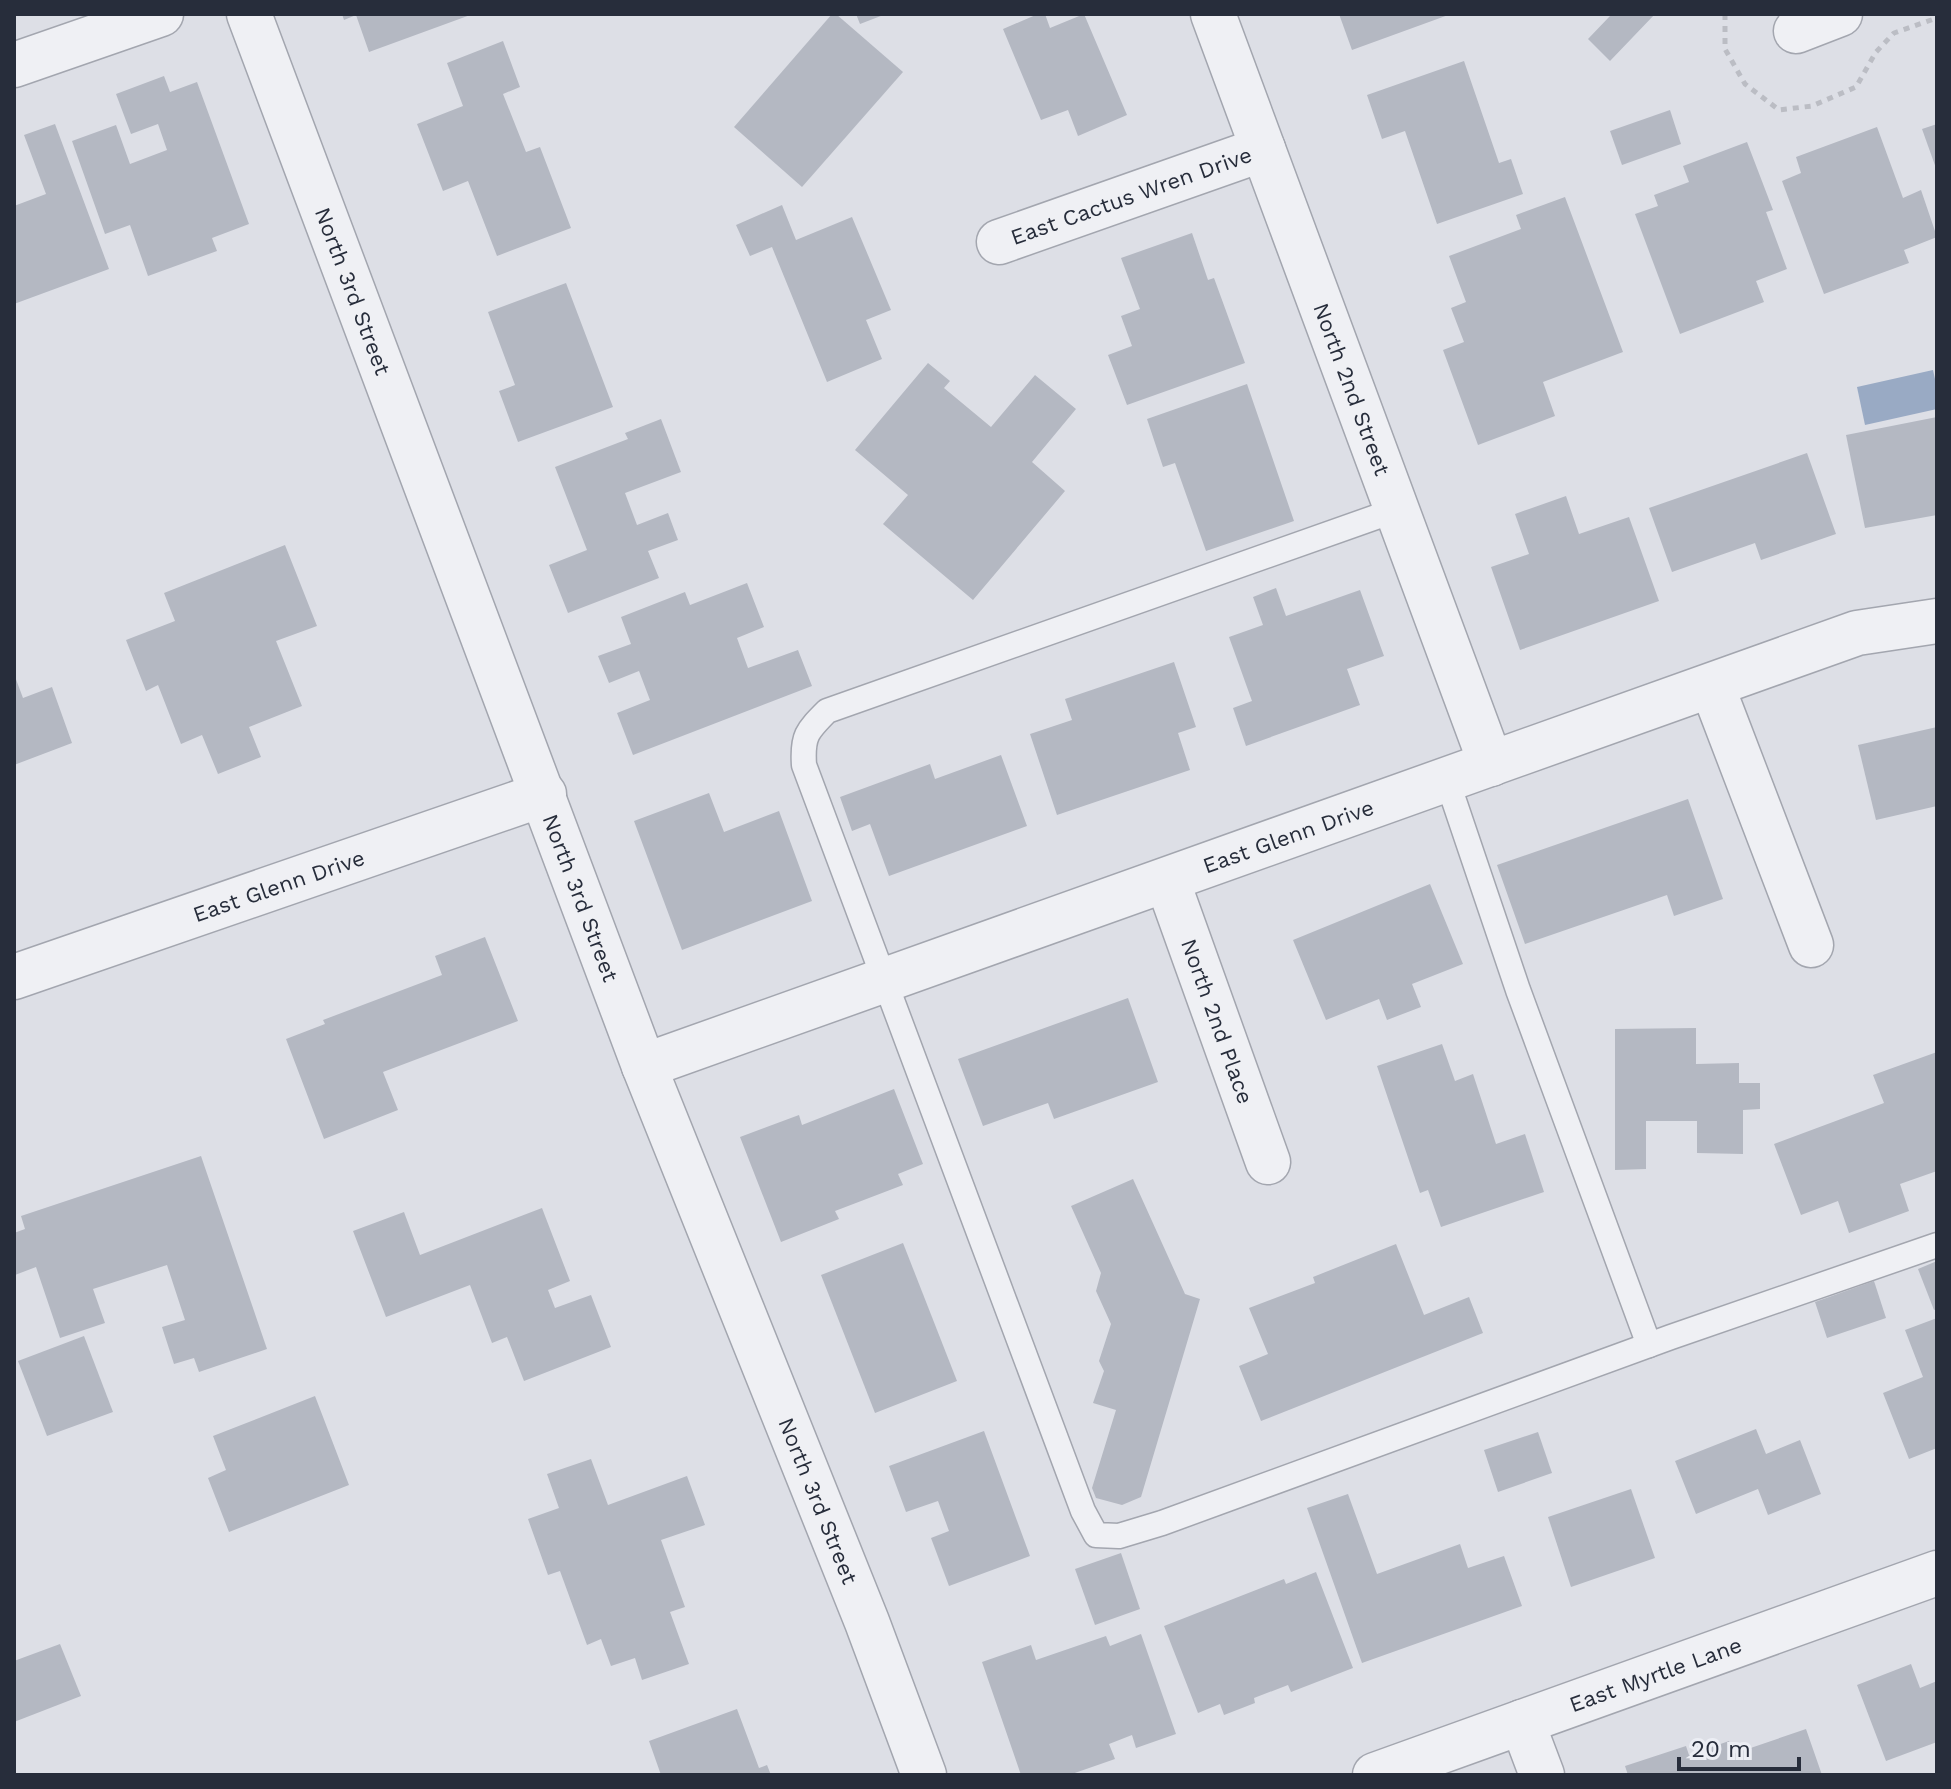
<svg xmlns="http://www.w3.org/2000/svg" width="1951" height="1789" viewBox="0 0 1951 1789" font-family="'Work Sans',sans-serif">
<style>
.water{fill:#99aac4}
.building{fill:#b4b8c2}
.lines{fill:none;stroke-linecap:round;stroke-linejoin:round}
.lane-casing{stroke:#a3a6af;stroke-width:27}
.street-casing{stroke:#a3a6af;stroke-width:47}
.path{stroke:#bbbdc4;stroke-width:5;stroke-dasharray:6 6;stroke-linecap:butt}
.lane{stroke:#eff0f4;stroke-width:24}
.street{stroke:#eff0f4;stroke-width:44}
.labels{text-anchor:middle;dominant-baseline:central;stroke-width:8;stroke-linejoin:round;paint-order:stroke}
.street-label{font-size:22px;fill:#272d3b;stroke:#eceef4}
</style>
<rect width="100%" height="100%" fill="#dddfe6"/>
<polygon class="water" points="1933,370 1937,388 1937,409 1865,425 1857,387"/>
<g class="building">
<polygon points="342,14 473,14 369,52 356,15 344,20"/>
<polygon points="832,14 836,14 903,72 802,187 734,127"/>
<polygon points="856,14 886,14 860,24"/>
<polygon points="1038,14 1045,14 1050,28 1084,14 1127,115 1078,136 1068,110 1041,120 1003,29"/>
<polygon points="1339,14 1451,14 1352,50"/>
<polygon points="1608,14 1655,14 1610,61 1588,39 1610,16"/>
<polygon points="503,41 520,87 503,94 526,152 540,147 571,228 497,256 468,181 443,191 417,124 463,106 447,63"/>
<polygon points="1464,61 1499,163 1511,159 1523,194 1437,224 1405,131 1382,139 1367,95"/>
<polygon points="164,76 170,92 197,82 249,224 212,238 217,251 148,276 130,225 105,234 72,141 116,125 130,164 167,150 158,124 131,134 116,94"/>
<polygon points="1670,110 1681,144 1622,165 1610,131"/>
<polygon points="55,124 109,269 14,304 14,206 46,194 24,135"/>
<polygon points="1937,124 1937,171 1922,129"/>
<polygon points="1877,127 1903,198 1921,190 1937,237 1904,250 1909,263 1824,294 1782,181 1801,173 1796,157"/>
<polygon points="1747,142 1773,210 1766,212 1787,269 1756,281 1764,302 1680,334 1635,214 1658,206 1654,195 1689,182 1683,166"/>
<polygon points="1565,197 1623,352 1543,382 1555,416 1478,445 1443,350 1464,342 1451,308 1466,302 1449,256 1521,229 1516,215"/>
<polygon points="782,205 796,240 852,217 891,310 866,320 882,359 827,382 772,247 750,256 736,225"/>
<polygon points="1192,233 1208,280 1214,278 1245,363 1127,405 1108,355 1132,346 1121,316 1140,309 1121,258"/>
<polygon points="566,283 613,407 518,442 499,391 515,385 488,312"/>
<polygon points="928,363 950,381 944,388 991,427 1035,375 1076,409 1032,462 1065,491 973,600 883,524 908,495 855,450"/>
<polygon points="1247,384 1294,521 1206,551 1175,463 1163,467 1147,419"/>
<polygon points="1937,417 1937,515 1865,528 1846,435"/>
<polygon points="661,419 681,472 625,493 637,525 668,513 678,540 648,551 659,578 568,613 549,565 587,550 555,467 628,439 625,433"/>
<polygon points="1807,453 1836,534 1761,560 1755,543 1672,572 1649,508"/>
<polygon points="1566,496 1579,534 1629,517 1659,601 1520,650 1491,567 1529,554 1515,514"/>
<polygon points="285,545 317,626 276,641 302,706 249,727 261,757 218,774 202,735 181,744 158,685 146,691 126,640 175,621 164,593"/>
<polygon points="747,583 764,627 737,638 748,668 798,650 812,686 633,755 617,713 650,700 639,671 609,683 598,656 631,644 621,617 685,592 690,605"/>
<polygon points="1276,588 1286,616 1360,590 1384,656 1347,669 1360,705 1246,746 1233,708 1252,701 1229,637 1263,625 1253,597"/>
<polygon points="1174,662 1196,727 1178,733 1190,770 1057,815 1030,734 1072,720 1065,699"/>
<polygon points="14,674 23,698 52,687 72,743 14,765"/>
<polygon points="1937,727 1937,806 1876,820 1858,745"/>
<polygon points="1001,755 1027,826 889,876 870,824 852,831 840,797 930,764 935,779"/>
<polygon points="709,793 724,832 779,811 812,901 682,950 634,821"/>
<polygon points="1688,799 1723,899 1674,916 1667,895 1525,944 1497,865"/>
<polygon points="1430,884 1463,964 1412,984 1421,1007 1387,1020 1379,999 1326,1020 1293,940"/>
<polygon points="485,937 518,1021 383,1072 398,1110 324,1139 286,1039 325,1024 323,1020 442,975 435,956"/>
<polygon points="1128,998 1158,1082 1054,1119 1048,1103 983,1126 958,1059"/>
<polygon points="1696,1028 1696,1064 1739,1063 1739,1083 1760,1083 1760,1109 1743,1110 1743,1154 1697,1153 1697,1121 1646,1121 1646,1169 1615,1170 1615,1029"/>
<polygon points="1442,1044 1455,1081 1473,1074 1496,1144 1525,1134 1544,1192 1441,1227 1428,1190 1420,1193 1377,1066"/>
<polygon points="1937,1052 1937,1171 1900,1184 1909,1211 1849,1233 1838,1201 1801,1215 1774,1144 1884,1103 1873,1075"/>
<polygon points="894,1089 923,1164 898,1174 903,1185 835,1211 839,1219 781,1242 740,1137 799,1115 802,1125"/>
<polygon points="201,1156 267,1349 199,1372 194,1358 174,1364 162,1327 185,1320 167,1265 93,1289 105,1323 60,1338 36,1267 15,1275 14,1272 14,1233 25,1229 21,1216"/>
<polygon points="1133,1179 1185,1294 1200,1299 1141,1497 1122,1505 1096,1498 1092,1488 1116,1410 1093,1403 1104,1371 1099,1361 1111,1324 1096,1291 1101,1273 1071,1206"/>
<polygon points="542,1208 570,1281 548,1290 555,1308 591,1295 611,1347 524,1381 507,1337 492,1343 470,1285 386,1317 353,1231 404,1212 420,1255"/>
<polygon points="903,1243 957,1381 875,1413 821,1275"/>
<polygon points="1396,1244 1424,1315 1469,1297 1483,1333 1261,1421 1239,1366 1268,1354 1249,1308 1315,1283 1313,1277"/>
<polygon points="1937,1261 1937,1309 1934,1310 1918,1269"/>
<polygon points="1874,1281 1886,1318 1827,1338 1815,1302"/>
<polygon points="1937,1318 1937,1448 1909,1459 1883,1393 1923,1377 1905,1330"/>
<polygon points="84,1336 113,1412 47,1436 18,1361"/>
<polygon points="315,1396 349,1485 229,1532 208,1478 226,1470 213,1436"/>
<polygon points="1756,1429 1766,1454 1800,1440 1821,1494 1768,1515 1758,1489 1696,1514 1675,1461"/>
<polygon points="984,1431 1030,1556 949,1586 931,1538 949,1531 938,1501 906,1512 889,1466"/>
<polygon points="1538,1432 1552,1473 1498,1492 1484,1450"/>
<polygon points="591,1459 608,1505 687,1476 705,1525 661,1540 685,1607 670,1612 689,1664 642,1680 635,1658 611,1666 601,1639 587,1645 560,1571 548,1575 528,1519 559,1508 547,1474"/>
<polygon points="1631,1489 1655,1558 1571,1587 1548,1517"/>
<polygon points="1348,1494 1377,1574 1460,1544 1468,1568 1504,1556 1522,1606 1362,1663 1307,1508"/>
<polygon points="1121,1553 1140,1609 1095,1625 1075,1569"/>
<polygon points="1316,1572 1353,1668 1291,1692 1288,1685 1254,1698 1255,1703 1224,1715 1220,1704 1198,1713 1164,1626 1284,1579 1286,1584"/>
<polygon points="1141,1634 1176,1734 1136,1748 1132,1735 1109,1744 1115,1759 1069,1775 1021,1775 982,1662 1031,1645 1036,1660 1106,1636 1110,1646"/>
<polygon points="60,1644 81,1696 14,1722 14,1661"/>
<polygon points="1911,1664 1920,1688 1937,1681 1937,1742 1886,1761 1857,1685"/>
<polygon points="737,1709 759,1768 767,1765 771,1775 661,1775 649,1741"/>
<polygon points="1806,1729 1822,1775 1628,1775 1625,1766 1686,1746 1689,1755 1729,1741 1733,1754"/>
</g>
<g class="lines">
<g class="lane-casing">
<g id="lane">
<path d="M1396,510L827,711C807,731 802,736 804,765L1083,1511L1096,1535L1119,1536L1162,1523L1671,1337L1937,1245"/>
<polyline points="1447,780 1518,990 1649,1345"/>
</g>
</g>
<g class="street-casing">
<g id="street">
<path id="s1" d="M249,14L644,1066L867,1622L924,1775"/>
<path id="s2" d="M1213,14L1491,764"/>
<polyline points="1796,31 1840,14"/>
<polyline points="14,65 161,14"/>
<path id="s3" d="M999,242L1263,149"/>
<polyline points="1712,686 1811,945"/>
<path id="s4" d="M1167,880L1268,1162"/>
<path id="s5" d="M14,977L544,794"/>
<path id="s6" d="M644,1066L1857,633L1937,621"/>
<polyline points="1522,1722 1542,1775"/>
<path id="s7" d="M1375,1775L1937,1573"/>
</g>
</g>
<polyline class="path" points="1725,14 1725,49 1745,84 1779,110 1812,106 1856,87 1876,52 1894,33 1937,18"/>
<use href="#lane" class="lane"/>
<use href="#street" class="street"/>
</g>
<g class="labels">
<g class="street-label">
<text stroke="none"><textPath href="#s3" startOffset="140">East Cactus Wren Drive</textPath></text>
<text stroke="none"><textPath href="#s1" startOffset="296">North 3rd Street</textPath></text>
<text stroke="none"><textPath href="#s2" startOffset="400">North 2nd Street</textPath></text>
<text stroke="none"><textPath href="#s6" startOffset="684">East Glenn Drive</textPath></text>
<text stroke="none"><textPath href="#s5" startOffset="280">East Glenn Drive</textPath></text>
<text stroke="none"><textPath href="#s1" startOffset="944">North 3rd Street</textPath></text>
<text stroke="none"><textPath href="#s4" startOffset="150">North 2nd Place</textPath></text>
<text stroke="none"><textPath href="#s1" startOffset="1592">North 3rd Street</textPath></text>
<text stroke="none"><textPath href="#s7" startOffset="298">East Myrtle Lane</textPath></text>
</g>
</g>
<rect width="1951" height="1789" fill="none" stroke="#272d3b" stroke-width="32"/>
<path d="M1679 1757v12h120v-12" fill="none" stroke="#272d3b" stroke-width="4"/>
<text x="1691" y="1757" font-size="24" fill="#272d3b" stroke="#eceef4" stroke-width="6" paint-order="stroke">20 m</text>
</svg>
